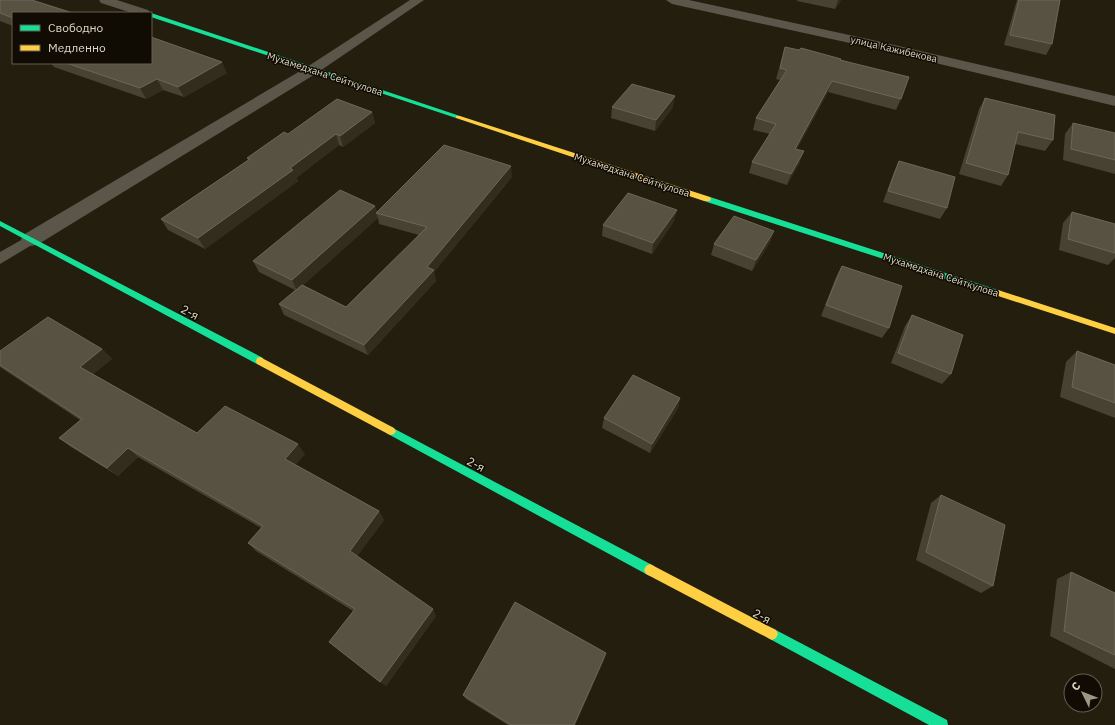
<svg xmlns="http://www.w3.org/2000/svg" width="1115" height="725" viewBox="0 0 1115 725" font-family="'IBM Plex Sans',sans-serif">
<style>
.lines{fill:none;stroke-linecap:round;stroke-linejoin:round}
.lane{fill:#5a5649;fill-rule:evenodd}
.street{fill:#5a5649;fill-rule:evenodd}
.fast{fill:#16e098;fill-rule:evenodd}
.slow{fill:#ffcf43;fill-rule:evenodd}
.wall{fill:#474232;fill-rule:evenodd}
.shaded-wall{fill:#322d1d}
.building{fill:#585242;stroke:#6d6757}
.labels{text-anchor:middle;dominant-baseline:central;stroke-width:3;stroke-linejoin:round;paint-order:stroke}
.far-street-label{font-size:10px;fill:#ded8c7;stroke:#110c03}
.street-label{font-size:12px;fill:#ded8c7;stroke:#110c03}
</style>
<rect width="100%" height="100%" fill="#231e0d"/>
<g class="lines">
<polygon class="lane" points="30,235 35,237 37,240 35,243 0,264 0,252"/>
<g class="street">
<polygon points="99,0 117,0 148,10 150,13 132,13 101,3"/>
<polygon points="410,0 424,0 317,73 37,245 30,246 23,245 21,240 23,235 307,67"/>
<polygon points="666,0 689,0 877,41 1115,96 1115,106 877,49 672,4"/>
</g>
<g class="fast">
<polygon points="151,13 460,116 461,117 456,118 151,17"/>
<polygon points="704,197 710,197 1001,291 1002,293 998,296 995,295 704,201"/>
<polygon points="0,221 263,358 264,361 263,364 257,364 0,226"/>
<polygon points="391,427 654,566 656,570 654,574 650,576 646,574 388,434 386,431 388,428"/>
<polygon points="772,628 947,720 948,725 929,725 768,638 766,634 768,630"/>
</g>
<g class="slow">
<polygon points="456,116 460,116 710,197 711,199 710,201 704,201 456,118"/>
<polygon points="998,290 1115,328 1115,334 995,295 994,293"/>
<polygon points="260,357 394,428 396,431 394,434 391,435 388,434 257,364 256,361 257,358"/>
<polygon points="650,564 776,630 778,634 776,638 772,640 768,638 646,574 644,570 646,566"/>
</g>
</g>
<g class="wall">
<polygon points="0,0 13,13 13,26 0,21"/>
<polygon points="797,0 841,0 835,9 797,1"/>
<polygon points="1017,0 1060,0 1052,44 1046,55 1004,45"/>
<polygon points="785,47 840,60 901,99 896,110 828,92 797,149 800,162 787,185 749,173 752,162 770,134 753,130 756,118 780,80 776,79"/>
<polygon points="51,63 151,63 227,73 184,97 163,90 146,99 54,67"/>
<polygon points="985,98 1053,140 1045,151 1015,144 1008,175 1001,186 959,174 979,109"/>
<polygon points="612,107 673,107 655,131 611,118"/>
<polygon points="372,112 375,123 343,147 339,145 296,178 298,181 205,249 168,230 161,219 248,160 247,158 288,134"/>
<polygon points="1073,123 1115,133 1115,174 1063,160 1065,134"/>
<polygon points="899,161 947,208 940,219 883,202 894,172"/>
<path d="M512,177L434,272L436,281L368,355L284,315L279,304L295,290L259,272L253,261L375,206L377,212ZM378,218L379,224L419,235L346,307L303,285Z"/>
<polygon points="1072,212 1115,224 1115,258 1108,265 1059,250 1063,223"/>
<polygon points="674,221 652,254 602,236 603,225"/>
<polygon points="774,231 770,242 752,271 711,255 714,244"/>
<polygon points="842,266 889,328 882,338 821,316 836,277"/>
<polygon points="912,315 951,374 942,384 891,363 905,326"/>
<polygon points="102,349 112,359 93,374 197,433 305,454 295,465 379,511 384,520 357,556 436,616 386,686 329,642 353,611 256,551 248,543 261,528 138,457 118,476 71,447 59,438 80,420 0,367 0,351"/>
<polygon points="1077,351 1115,365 1115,418 1060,397 1066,362"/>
<polygon points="680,398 678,408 650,453 602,428 604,418"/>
<polygon points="941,495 993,586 981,593 916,560 931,503"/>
<polygon points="1071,572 1115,593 1115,669 1050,636 1057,579"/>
<polygon points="605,658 575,725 508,725 466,699 463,695"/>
</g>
<g class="shaded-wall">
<polygon points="838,0 841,0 835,9"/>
<polygon points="222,62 227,73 184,97 178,87"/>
<polygon points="157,79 163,90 146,99 140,88"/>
<polygon points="832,81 828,92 791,160 795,149"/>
<polygon points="675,96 673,107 655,131 656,120"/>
<polygon points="372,112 375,123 343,147 340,136"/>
<polygon points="336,134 339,145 296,178 298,181 205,249 198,238"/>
<polygon points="804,151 800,162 787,185 791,174"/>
<polygon points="511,166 512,177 434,272 436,281 368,355 364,345 427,267"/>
<polygon points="375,206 377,213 376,213 378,218 297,291 292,280"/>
<polygon points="677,210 674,221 652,254 653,243"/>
<polygon points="774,231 770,242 752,271 756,260"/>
<polygon points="102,349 112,359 90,377 80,367"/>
<polygon points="680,398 678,408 650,453 652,444"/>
<polygon points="298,444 305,454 292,468 285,459"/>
<polygon points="128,448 138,457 118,476 107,468"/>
<polygon points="379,511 384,520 356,558 350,551"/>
<polygon points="433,609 436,616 386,686 380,682"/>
<polygon points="606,653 605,658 575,725 574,725"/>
</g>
<g class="building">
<polygon points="0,0 32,0 73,13 13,13 13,18 0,13"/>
<polygon points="1019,0 1060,0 1052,44 1010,35"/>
<polygon points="151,37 222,62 178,87 157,79 140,88 66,63 151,63"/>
<polygon points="785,47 799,50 801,48 841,59 840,60 909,77 901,99 832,81 795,149 804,151 791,174 752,162 776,124 756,118 787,70 780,68"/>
<polygon points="632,84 675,96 656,120 612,107"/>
<polygon points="985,98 1055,115 1053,140 1018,132 1008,175 966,163"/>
<polygon points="337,99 372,112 340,136 336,134 290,168 293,170 198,238 161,219 250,159 247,158 284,132 288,134"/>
<polygon points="1073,123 1115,133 1115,160 1071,149"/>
<polygon points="444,145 511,166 427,267 434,270 364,345 279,304 302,285 346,307 427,227 376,213"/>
<polygon points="899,161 955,177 947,208 888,191"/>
<polygon points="340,190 375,206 292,280 253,261"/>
<polygon points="628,193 677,210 653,243 603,225"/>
<polygon points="1072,212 1115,224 1115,253 1068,239"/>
<polygon points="734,216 774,231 756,260 714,244"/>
<polygon points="842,266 902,286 889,328 826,305"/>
<polygon points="912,315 963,335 951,374 898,353"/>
<polygon points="48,317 102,349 80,367 197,433 225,406 298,444 285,459 379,511 350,551 433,609 380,682 329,642 355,609 248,543 263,526 128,448 107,468 59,438 82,419 0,365 0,351"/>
<polygon points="1077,351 1115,365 1115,403 1072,387"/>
<polygon points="633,375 680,398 652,444 604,418"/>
<polygon points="941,495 1005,525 993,586 926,552"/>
<polygon points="1071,572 1115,593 1115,655 1064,631"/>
<polygon points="515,602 606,653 574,725 511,725 463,695"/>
</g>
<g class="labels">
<g class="far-street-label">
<text transform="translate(894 49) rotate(13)">улица Кажибекова</text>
<text transform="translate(325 74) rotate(18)">Мухамедхана Сейткулова</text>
<text transform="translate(632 175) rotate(18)">Мухамедхана Сейткулова</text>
<text transform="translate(941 275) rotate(18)">Мухамедхана Сейткулова</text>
</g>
<g class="street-label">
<text transform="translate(190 312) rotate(28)">2-я</text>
<text transform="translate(476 464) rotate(28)">2-я</text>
<text transform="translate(762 616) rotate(28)">2-я</text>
</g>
</g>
<rect x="12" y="12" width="140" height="52" fill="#110c03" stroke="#635e51"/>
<rect x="20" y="25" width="20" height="6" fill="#16e098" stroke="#635e51"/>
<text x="48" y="32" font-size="12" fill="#ded8c7">Свободно</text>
<rect x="20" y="45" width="20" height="6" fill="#ffcf43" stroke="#635e51"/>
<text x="48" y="52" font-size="12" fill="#ded8c7">Медленно</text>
<g transform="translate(1083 693) rotate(313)"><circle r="19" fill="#110c03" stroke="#635e51"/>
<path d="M0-3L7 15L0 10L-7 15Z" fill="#9d9786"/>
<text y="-6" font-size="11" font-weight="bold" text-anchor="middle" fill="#ded8c7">С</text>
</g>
</svg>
